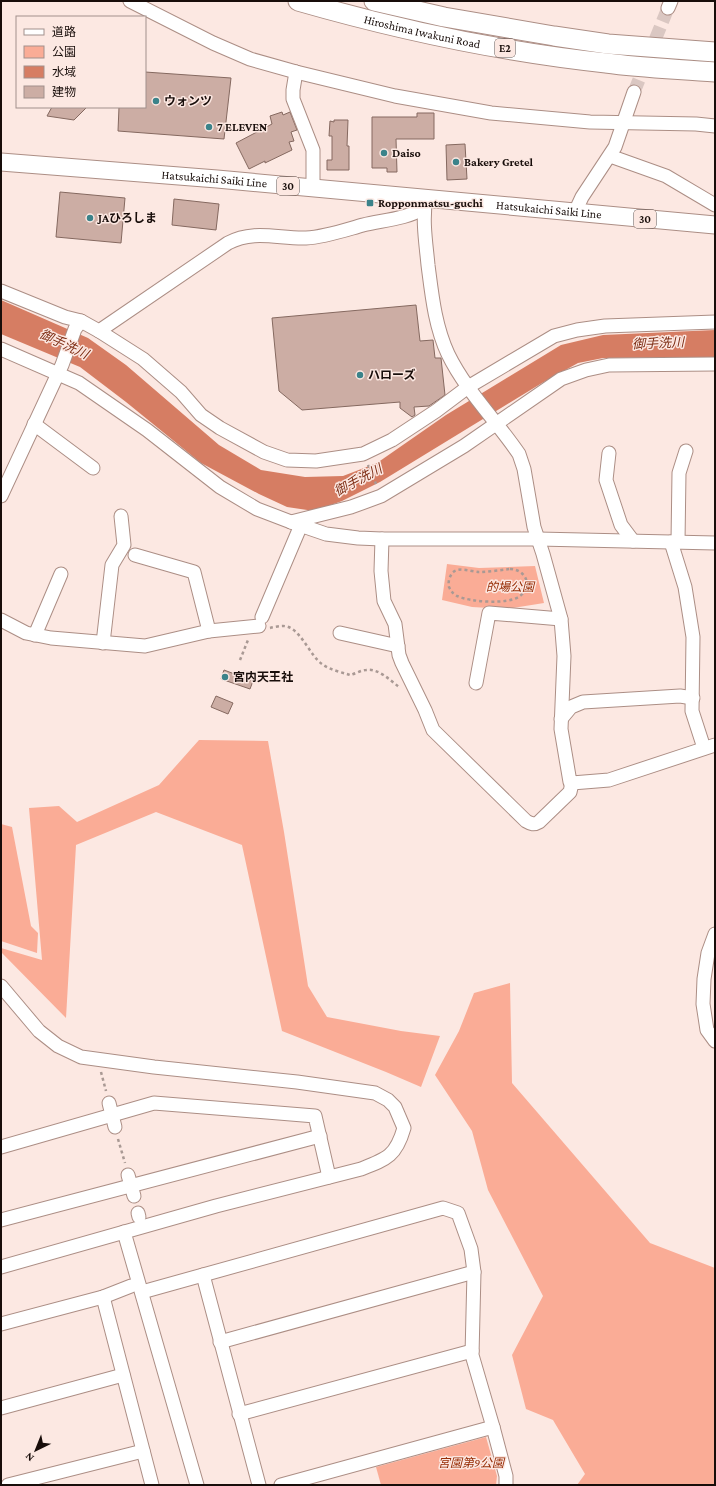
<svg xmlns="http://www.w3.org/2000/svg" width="716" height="1486" viewBox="0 0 716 1486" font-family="'Crimson Pro','Noto Sans JP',serif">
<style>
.green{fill:#faac96}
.water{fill:#d67d63}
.building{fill:#ccada4;stroke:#856960}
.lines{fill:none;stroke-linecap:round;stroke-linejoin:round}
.minor-tunnel{stroke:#dac7c2;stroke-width:13;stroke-dasharray:13 6;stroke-linecap:butt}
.minor-casing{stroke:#ac8e85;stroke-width:15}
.major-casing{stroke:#ac8e85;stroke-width:19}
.highway-casing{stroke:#ac8e85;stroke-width:21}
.path{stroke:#a99994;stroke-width:2.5;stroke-dasharray:3 3;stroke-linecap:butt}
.minor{stroke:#fff;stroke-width:13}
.major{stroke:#fff;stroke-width:17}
.highway{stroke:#fff;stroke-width:19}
.poi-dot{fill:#3b838a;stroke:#fce8e2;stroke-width:1.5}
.labels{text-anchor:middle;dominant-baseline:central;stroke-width:3;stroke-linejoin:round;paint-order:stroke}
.shield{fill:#fce8e2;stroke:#5c4f4b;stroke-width:1}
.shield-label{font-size:11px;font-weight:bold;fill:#180d0a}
.street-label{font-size:12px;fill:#180d0a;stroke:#fce8e2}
.poi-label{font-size:12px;font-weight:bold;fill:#180d0a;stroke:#fce8e2;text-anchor:start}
.park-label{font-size:12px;font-style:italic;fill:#962c05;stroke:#fce8e2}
.water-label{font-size:13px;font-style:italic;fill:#7e2d14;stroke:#fce8e2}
</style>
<rect width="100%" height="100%" fill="#fce8e2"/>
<g class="green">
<polygon points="447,564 479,568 535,566 544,603 507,609 472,607 442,600"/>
<polygon points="199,740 268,741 284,832 308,986 327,1017 401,1031 440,1036 421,1087 386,1072 282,1031 242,845 156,812 76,845 66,1018 1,952 1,948 42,960 29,808 59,806 77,822 159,785"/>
<polygon points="1,824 12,827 31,926 38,933 37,953 1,941"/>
<polygon points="510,983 512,1083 650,1243 715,1268 715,1485 577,1485 585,1474 553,1420 526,1409 512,1355 543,1296 488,1190 472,1131 435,1075 459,1031 474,993"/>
<polygon points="486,1437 497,1476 496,1485 381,1485 376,1467"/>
</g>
<polygon class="water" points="1,300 88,338 126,365 219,445 261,470 305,477 343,476 377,463 446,415 561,345 603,335 715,330 715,357 603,358 578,363 542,383 380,482 342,501 314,511 287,507 259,494 201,463 126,402 80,367 1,334"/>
<g class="building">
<polygon points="145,72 231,78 224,139 118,131 119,107 145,107"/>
<polygon points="52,107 87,107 74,120 47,116"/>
<polygon points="282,112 283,115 290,112 297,130 291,132 294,141 289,142 292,150 265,163 265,161 249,169 236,143 272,124 270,116"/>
<polygon points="417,113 434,113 434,139 396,139 397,172 387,172 387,168 372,168 372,117 417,117"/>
<polygon points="334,120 348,120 347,146 349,146 349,170 327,170 327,160 332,160 332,136 329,136 330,121 334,122"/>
<polygon points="465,144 467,179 447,180 446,145"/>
<polygon points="60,192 125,198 121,243 56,237"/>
<polygon points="174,199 219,204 216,230 172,225"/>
<polygon points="416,305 420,341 433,340 435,358 441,358 445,395 429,406 414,407 415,415 412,417 400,408 400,402 302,410 279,391 272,318"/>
<polygon points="224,670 253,681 250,689 221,679"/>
<polygon points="216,696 233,703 228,714 211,707"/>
</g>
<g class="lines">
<polyline class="minor-tunnel" points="634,92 668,8"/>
<g class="minor-casing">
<g id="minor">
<polyline points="130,1 213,43 250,59 296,72 395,96 491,113 590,122 696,124 715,126"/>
<polyline points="668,8 671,1"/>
<polyline points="296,72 293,90 293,99 313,150 313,188"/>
<polyline points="610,156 666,176 715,205"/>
<path d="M426,198C422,221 426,243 428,265C432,296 435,326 448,354C466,391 496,420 519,454L524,469L534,527L543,554L561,619L564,656L561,729L570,782L572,783L609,780L715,745"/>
<polyline points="575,212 582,197 615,147 634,92"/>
<polyline points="1,291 65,317 81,321"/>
<polyline points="99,331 143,359 181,392 201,415 220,428 264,452 287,460 316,461 363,454 392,440 436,411 468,387 554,336 577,330 605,326 715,322"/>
<polyline points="1,349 79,383 147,430 220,487 257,509 291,522 326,534 358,538 382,539 538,539 715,543"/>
<polyline points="34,424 93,468"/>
<polyline points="609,453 606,480 621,525 633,541"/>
<path d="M1,496L62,365L75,329L81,321L99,331L228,243C254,229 279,239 306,238C325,237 345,230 363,225C384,220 406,219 424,208"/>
<polyline points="291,522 351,507 381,496 464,446 561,379 586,370 609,365 715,364"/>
<path d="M382,539L381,571L384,601L395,624L399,655L402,663L425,710L433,730L526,821C531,824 534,825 539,822L570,792L572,783"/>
<polyline points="671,542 685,587 693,637 692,711 704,748"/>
<polyline points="678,542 679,473 686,451"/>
<polyline points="135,555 194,572 209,631"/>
<polyline points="262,617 301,525"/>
<polyline points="1,620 26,633 51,638 145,646 209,631 259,626"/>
<polyline points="340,633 398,646"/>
<polyline points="35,635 61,574"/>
<polyline points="103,643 112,565 124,545 121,516"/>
<polyline points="476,683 489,613 561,619"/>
<polyline points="561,719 571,707 583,702 680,696 693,698"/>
<polyline points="715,934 708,953 704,979 703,1004 707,1030 715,1041"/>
<path d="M1,986L39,1031L58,1046L81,1057L154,1067L297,1082L375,1093L388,1100L395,1107L404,1128C396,1156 387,1159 361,1169L216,1206L1,1267"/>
<polyline points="109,1103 115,1127"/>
<polyline points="1,1147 154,1103 315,1116 329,1177"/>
<polyline points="128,1175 134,1196"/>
<polyline points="138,1213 139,1217"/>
<polyline points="1,1220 320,1136"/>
<polyline points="124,1232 197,1485"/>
<polyline points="203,1275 259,1485"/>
<polyline points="142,1292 443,1208 458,1213 471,1249 474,1272 472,1355 493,1427 506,1476 506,1485"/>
<polyline points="103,1297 152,1485"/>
<polyline points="1,1324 103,1297 131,1286"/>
<polyline points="220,1342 474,1272"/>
<polyline points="1,1408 123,1375"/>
<polyline points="239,1414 472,1351"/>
<polyline points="8,1485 143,1451"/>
<polyline points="281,1485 493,1427"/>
</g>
</g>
<g class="major-casing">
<g id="major">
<path id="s1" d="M1,162L217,179L715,225"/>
</g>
</g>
<g class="highway-casing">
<g id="highway">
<path id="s2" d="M298,1C399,30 503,52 606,63C642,68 679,69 715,72"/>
<polyline points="374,1 444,17 554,36 608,44 715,52"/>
</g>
</g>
<g class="path">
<polyline points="368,465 376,484"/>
<path d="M510,569C525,569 534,586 520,596C508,605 470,602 457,596C453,594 451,591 449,587C448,583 449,578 451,575C456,565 471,572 479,572C489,572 500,570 510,569Z"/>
<path d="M270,628C274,627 279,626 283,626C300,626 309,655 322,664C330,670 341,672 350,675C355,674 361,670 366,670C378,668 390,680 399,687"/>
<polyline points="240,660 248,640"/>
<polyline points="101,1072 106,1091"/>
<polyline points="118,1139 125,1163"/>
</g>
<use href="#minor" class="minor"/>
<use href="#major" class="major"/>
<use href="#highway" class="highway"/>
</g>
<g class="poi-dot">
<circle cx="156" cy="101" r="4"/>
<circle cx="209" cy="127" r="4"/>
<circle cx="384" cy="153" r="4"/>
<circle cx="456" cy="162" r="4"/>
<rect x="366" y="199" width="8" height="8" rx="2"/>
<circle cx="90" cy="218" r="4"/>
<circle cx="360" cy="375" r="4"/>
<circle cx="225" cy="677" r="4"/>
</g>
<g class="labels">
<g class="shield">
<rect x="495" y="39" width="20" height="18" rx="3"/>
<rect x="277" y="177" width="22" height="18" rx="3"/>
<rect x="634" y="210" width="22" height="18" rx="3"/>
</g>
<g class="shield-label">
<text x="505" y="48">E2</text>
<text x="288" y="186">30</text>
<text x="645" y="219">30</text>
</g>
<g class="street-label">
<text stroke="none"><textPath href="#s2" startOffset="128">Hiroshima Iwakuni Road</textPath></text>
<text stroke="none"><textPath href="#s1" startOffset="214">Hatsukaichi Saiki Line</textPath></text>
<text stroke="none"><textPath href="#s1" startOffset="550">Hatsukaichi Saiki Line</textPath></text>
</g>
<g class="poi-label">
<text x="164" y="101">ウォンツ</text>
<text x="217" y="127">7 ELEVEN</text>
<text x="392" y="153">Daiso</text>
<text x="464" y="162">Bakery Gretel</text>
<text x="378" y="203">Ropponmatsu-guchi</text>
<text x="98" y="218">JAひろしま</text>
<text x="368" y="375">ハローズ</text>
<text x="233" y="677">宮内天王社</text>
</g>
<g class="park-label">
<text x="510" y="587">的場公園</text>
<text x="471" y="1463">宮園第9公園</text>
</g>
<g class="water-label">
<text transform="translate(658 343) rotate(-2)">御手洗川</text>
<text transform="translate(64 344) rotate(25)">御手洗川</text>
<text transform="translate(358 480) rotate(-28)">御手洗川</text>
</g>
</g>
<rect width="716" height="1486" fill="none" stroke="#180d0a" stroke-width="4"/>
<rect x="16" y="16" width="130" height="92" fill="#fce8e2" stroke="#a1908c"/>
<rect x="24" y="29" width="20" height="6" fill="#ffffff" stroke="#a1908c"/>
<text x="52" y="36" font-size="12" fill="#180d0a">道路</text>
<rect x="24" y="46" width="20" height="12" fill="#faac96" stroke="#a1908c"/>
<text x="52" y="56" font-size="12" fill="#180d0a">公園</text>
<rect x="24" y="66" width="20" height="12" fill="#d67d63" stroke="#a1908c"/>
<text x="52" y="76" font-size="12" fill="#180d0a">水域</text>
<rect x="24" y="86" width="20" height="12" fill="#ccada4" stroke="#a1908c"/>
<text x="52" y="96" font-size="12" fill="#180d0a">建物</text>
<g transform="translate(36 1450) rotate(223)" stroke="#fce8e2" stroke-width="3" paint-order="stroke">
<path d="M0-3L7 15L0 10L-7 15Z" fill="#180d0a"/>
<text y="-6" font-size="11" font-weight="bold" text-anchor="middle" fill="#180d0a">N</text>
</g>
</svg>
